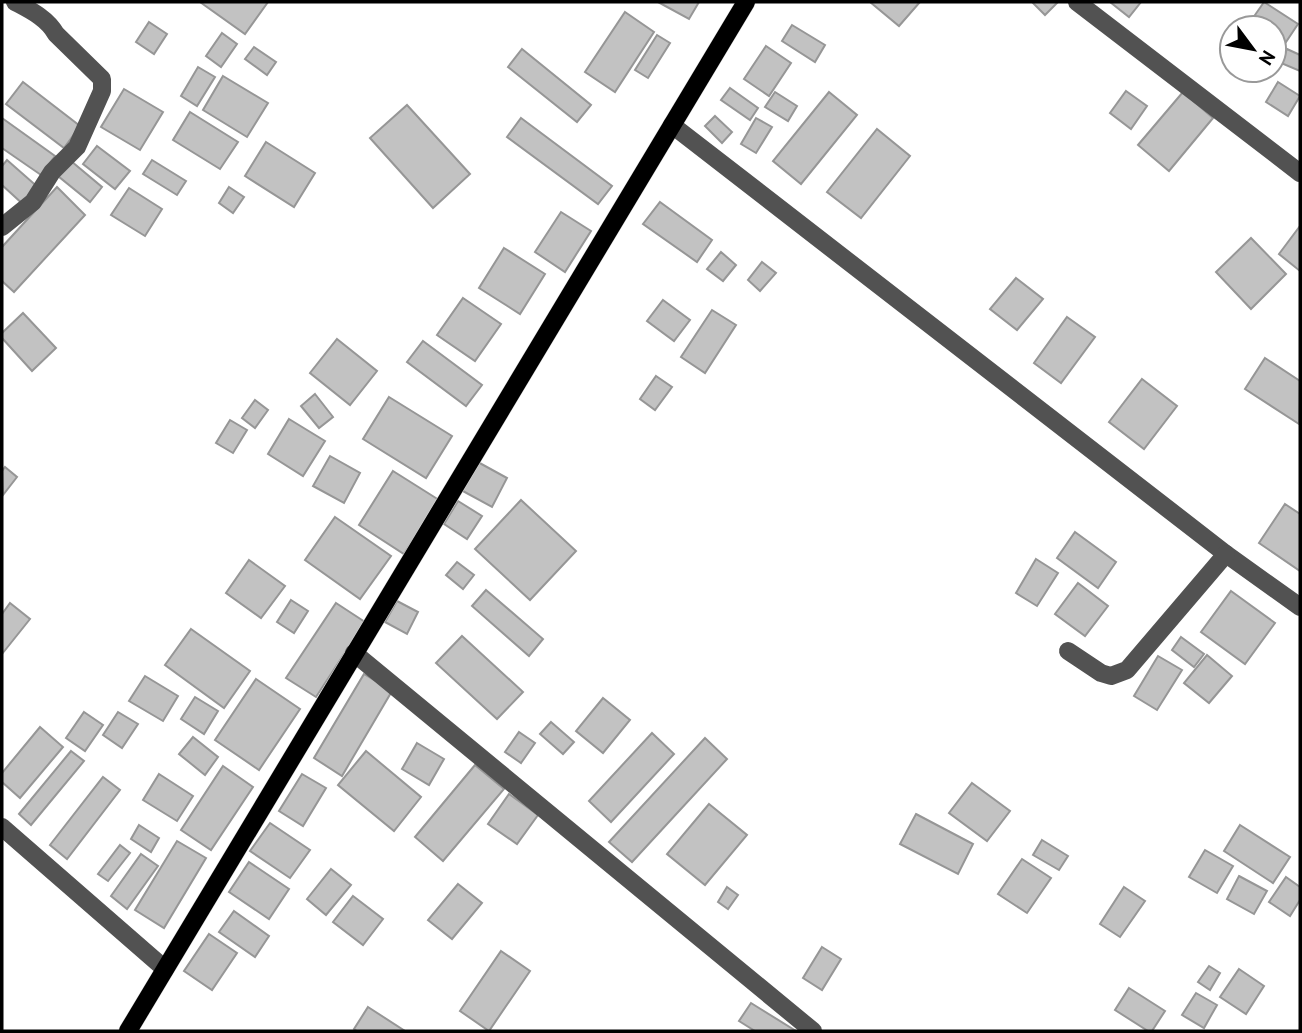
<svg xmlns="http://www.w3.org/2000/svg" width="1302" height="1033" viewBox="0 0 1302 1033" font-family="'PT Sans',sans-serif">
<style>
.building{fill:#c2c2c2;stroke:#969696;stroke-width:2}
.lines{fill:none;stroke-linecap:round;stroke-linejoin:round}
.major-casing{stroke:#dbdbdb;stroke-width:19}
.minor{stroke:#525252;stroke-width:18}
.major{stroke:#000;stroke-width:18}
</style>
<rect width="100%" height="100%" fill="#fff"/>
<g class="building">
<polygon points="200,2 268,2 245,34"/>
<polygon points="658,2 699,2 689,19"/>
<polygon points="870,2 920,2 899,26"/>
<polygon points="1032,2 1058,2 1045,15"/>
<polygon points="1110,2 1141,2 1129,17"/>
<polygon points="1264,2 1298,24 1274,60 1274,28 1246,28"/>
<polygon points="625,12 654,32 615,92 585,72"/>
<polygon points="149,22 167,34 154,54 136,42"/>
<polygon points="792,25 825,45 815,62 782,41"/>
<polygon points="222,33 237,44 221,67 206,56"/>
<polygon points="657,35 670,43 648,78 635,70"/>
<polygon points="766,46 791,63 769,96 744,79"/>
<polygon points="254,47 276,62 267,75 245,59"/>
<polygon points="522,49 591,105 577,122 508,67"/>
<polygon points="1287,49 1300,55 1300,71 1281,63"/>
<polygon points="198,67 215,77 197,106 181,96"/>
<polygon points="223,76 268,103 247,137 203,110"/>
<polygon points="23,82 80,126 64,148 6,104"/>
<polygon points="1278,82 1300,96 1288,116 1266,102"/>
<polygon points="730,88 758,108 750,120 721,100"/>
<polygon points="124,89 163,112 140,150 101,127"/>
<polygon points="1126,91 1147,106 1131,129 1110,113"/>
<polygon points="775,92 797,106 788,121 765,107"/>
<polygon points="829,92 857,115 801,184 773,161"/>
<polygon points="1183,92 1213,118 1169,171 1138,145"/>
<polygon points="407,105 470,174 433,208 370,138"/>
<polygon points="190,112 238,142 220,169 173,140"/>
<polygon points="715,116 732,132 722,143 705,126"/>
<polygon points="2,118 55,156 41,175 2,148"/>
<polygon points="521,118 612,186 598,204 507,137"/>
<polygon points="756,118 772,127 756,153 741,144"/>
<polygon points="877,129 910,156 861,218 827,192"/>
<polygon points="266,142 315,173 294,207 245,176"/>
<polygon points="97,146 130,171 115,189 83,164"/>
<polygon points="7,160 40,189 25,206 2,185 2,166"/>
<polygon points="152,160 186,181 177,195 143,174"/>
<polygon points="71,161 102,187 90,202 58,176"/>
<polygon points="57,187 85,215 14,292 2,281 2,247"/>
<polygon points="229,187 244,197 233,213 219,203"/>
<polygon points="129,188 162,209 145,236 111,215"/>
<polygon points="660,202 712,240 697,262 643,224"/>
<polygon points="561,212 591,231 565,272 535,252"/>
<polygon points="1300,226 1300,271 1279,254"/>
<polygon points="1251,238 1286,274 1251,309 1216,272"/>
<polygon points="504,248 545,274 520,314 479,288"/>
<polygon points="721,252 736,265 723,281 707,269"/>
<polygon points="762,262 776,273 760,291 748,280"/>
<polygon points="1016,278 1043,299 1017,330 990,309"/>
<polygon points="463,298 501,324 475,361 437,335"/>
<polygon points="663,300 690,320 674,341 647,321"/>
<polygon points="712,310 736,325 705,373 681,357"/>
<polygon points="23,313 56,348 32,371 2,338 2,333"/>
<polygon points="1067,317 1095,337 1061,383 1034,363"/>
<polygon points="337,339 377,371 350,405 310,373"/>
<polygon points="423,341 482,385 466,406 407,362"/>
<polygon points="1265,358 1300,381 1299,424 1245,389"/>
<polygon points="656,376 672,387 655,410 640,399"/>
<polygon points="1142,379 1177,406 1144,449 1109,422"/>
<polygon points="315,394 333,417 319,428 301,406"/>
<polygon points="389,397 452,436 426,478 363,439"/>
<polygon points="255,400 268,410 255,428 242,418"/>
<polygon points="289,419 325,441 303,476 268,454"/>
<polygon points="230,420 247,430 233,453 216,443"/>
<polygon points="330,456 360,473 344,503 313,486"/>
<polygon points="476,461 507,478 492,507 461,490"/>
<polygon points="5,467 17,477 3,495 2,471"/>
<polygon points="393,471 439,500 404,554 359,525"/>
<polygon points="521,500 576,551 530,600 475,549"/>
<polygon points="458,501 482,516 467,539 444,524"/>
<polygon points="1285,504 1300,514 1300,571 1259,543"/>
<polygon points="335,517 391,556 360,599 305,560"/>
<polygon points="1075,532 1116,562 1098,588 1057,558"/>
<polygon points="1036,559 1058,573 1037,606 1016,593"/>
<polygon points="249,560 285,586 261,618 226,593"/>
<polygon points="457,562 474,575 463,589 446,575"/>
<polygon points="1078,583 1108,606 1085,636 1055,614"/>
<polygon points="486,590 543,639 529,656 472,606"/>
<polygon points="1231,591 1275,623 1245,664 1201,632"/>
<polygon points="291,600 308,611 294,633 277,622"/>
<polygon points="397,601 418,612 407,634 385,622"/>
<polygon points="10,603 30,619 2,654 2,614"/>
<polygon points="336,603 365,622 316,697 286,678"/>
<polygon points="191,629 250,671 224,708 165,665"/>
<polygon points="462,636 523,692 497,719 436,663"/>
<polygon points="1181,637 1204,654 1194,667 1172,650"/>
<polygon points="1207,655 1232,676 1209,703 1184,683"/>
<polygon points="1158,656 1182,670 1157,710 1134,696"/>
<polygon points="364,674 392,691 342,776 314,758"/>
<polygon points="145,676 178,696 163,721 129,701"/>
<polygon points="256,679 300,709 259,770 215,740"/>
<polygon points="195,697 218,711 204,734 181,719"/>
<polygon points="603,698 630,720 603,753 576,731"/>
<polygon points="84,712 103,725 85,751 66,738"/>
<polygon points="118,712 138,724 122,748 103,735"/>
<polygon points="551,722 574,742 563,754 540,734"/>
<polygon points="40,727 63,747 20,798 2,782 2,773"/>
<polygon points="519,732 535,743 521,763 505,752"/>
<polygon points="652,733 674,754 611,822 589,801"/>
<polygon points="193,737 218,757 205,775 179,754"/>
<polygon points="705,738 727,759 632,862 609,842"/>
<polygon points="417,743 444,759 429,785 402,769"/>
<polygon points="71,751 84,761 31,825 19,814"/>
<polygon points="366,751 421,797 394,831 338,785"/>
<polygon points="475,765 504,789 443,861 415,837"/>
<polygon points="223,766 253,787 211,850 181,830"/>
<polygon points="159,774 193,796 177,821 143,800"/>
<polygon points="302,774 326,788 303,826 279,811"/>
<polygon points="103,777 120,790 67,859 50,845"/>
<polygon points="972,783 1010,811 987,841 949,813"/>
<polygon points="509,794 538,815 517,844 488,824"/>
<polygon points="709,804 747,835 705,885 667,854"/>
<polygon points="916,814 973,844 958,874 900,844"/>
<polygon points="270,823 310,850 290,878 250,851"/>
<polygon points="139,825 159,838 151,852 131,839"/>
<polygon points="1240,825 1290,857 1273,883 1224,851"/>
<polygon points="1042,840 1068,856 1059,870 1033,855"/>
<polygon points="177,841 206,858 164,928 135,910"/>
<polygon points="120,845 130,853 108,881 98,874"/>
<polygon points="1205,850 1233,866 1217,893 1189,877"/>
<polygon points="141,854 158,866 127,909 111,896"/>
<polygon points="1022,859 1051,878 1027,913 998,894"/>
<polygon points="249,862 289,889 269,919 229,892"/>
<polygon points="331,869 351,885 326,915 307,899"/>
<polygon points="1239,876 1267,891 1254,914 1227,899"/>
<polygon points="1286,877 1300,887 1300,900 1290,916 1269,902"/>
<polygon points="458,884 482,903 452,939 428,920"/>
<polygon points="727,887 738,895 728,909 718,902"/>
<polygon points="1124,887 1145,901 1120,937 1100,924"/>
<polygon points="353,896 383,919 363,945 333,922"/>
<polygon points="234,911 269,936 255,957 219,932"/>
<polygon points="209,934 237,953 212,990 184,971"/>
<polygon points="822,947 841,959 822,990 803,978"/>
<polygon points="501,951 530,971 489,1031 460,1011"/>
<polygon points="1209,966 1220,973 1210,990 1198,982"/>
<polygon points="1239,969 1264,986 1246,1014 1220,997"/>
<polygon points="1129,988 1165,1011 1152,1031 1148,1031 1115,1010"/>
<polygon points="1196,993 1217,1005 1204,1028 1182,1015"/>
<polygon points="751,1003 796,1031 755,1031 739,1021"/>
<polygon points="368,1007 405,1031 357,1031 354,1029"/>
</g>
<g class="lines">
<g class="major-casing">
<polyline id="major" points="128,1031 746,2"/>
</g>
<g class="minor">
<polyline points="1077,2 1300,173"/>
<polyline points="672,125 1226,554 1300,607"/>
<path d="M2,227L33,202L52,172L77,147L102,91V79L56,34C47,18 30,10 15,2"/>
<polyline points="1068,651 1101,673 1111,676 1127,670 1226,554"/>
<polyline points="354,653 813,1031"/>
<polyline points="2,827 165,969"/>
</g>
<use href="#major" class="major"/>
</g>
<rect width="1302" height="1033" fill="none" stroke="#000000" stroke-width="7"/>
<g transform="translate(1253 49) rotate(122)"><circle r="33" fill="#ffffff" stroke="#999999" stroke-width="2"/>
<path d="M0-5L12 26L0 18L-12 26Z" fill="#000000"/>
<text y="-10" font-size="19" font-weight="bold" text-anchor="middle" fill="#000000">N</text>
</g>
</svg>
